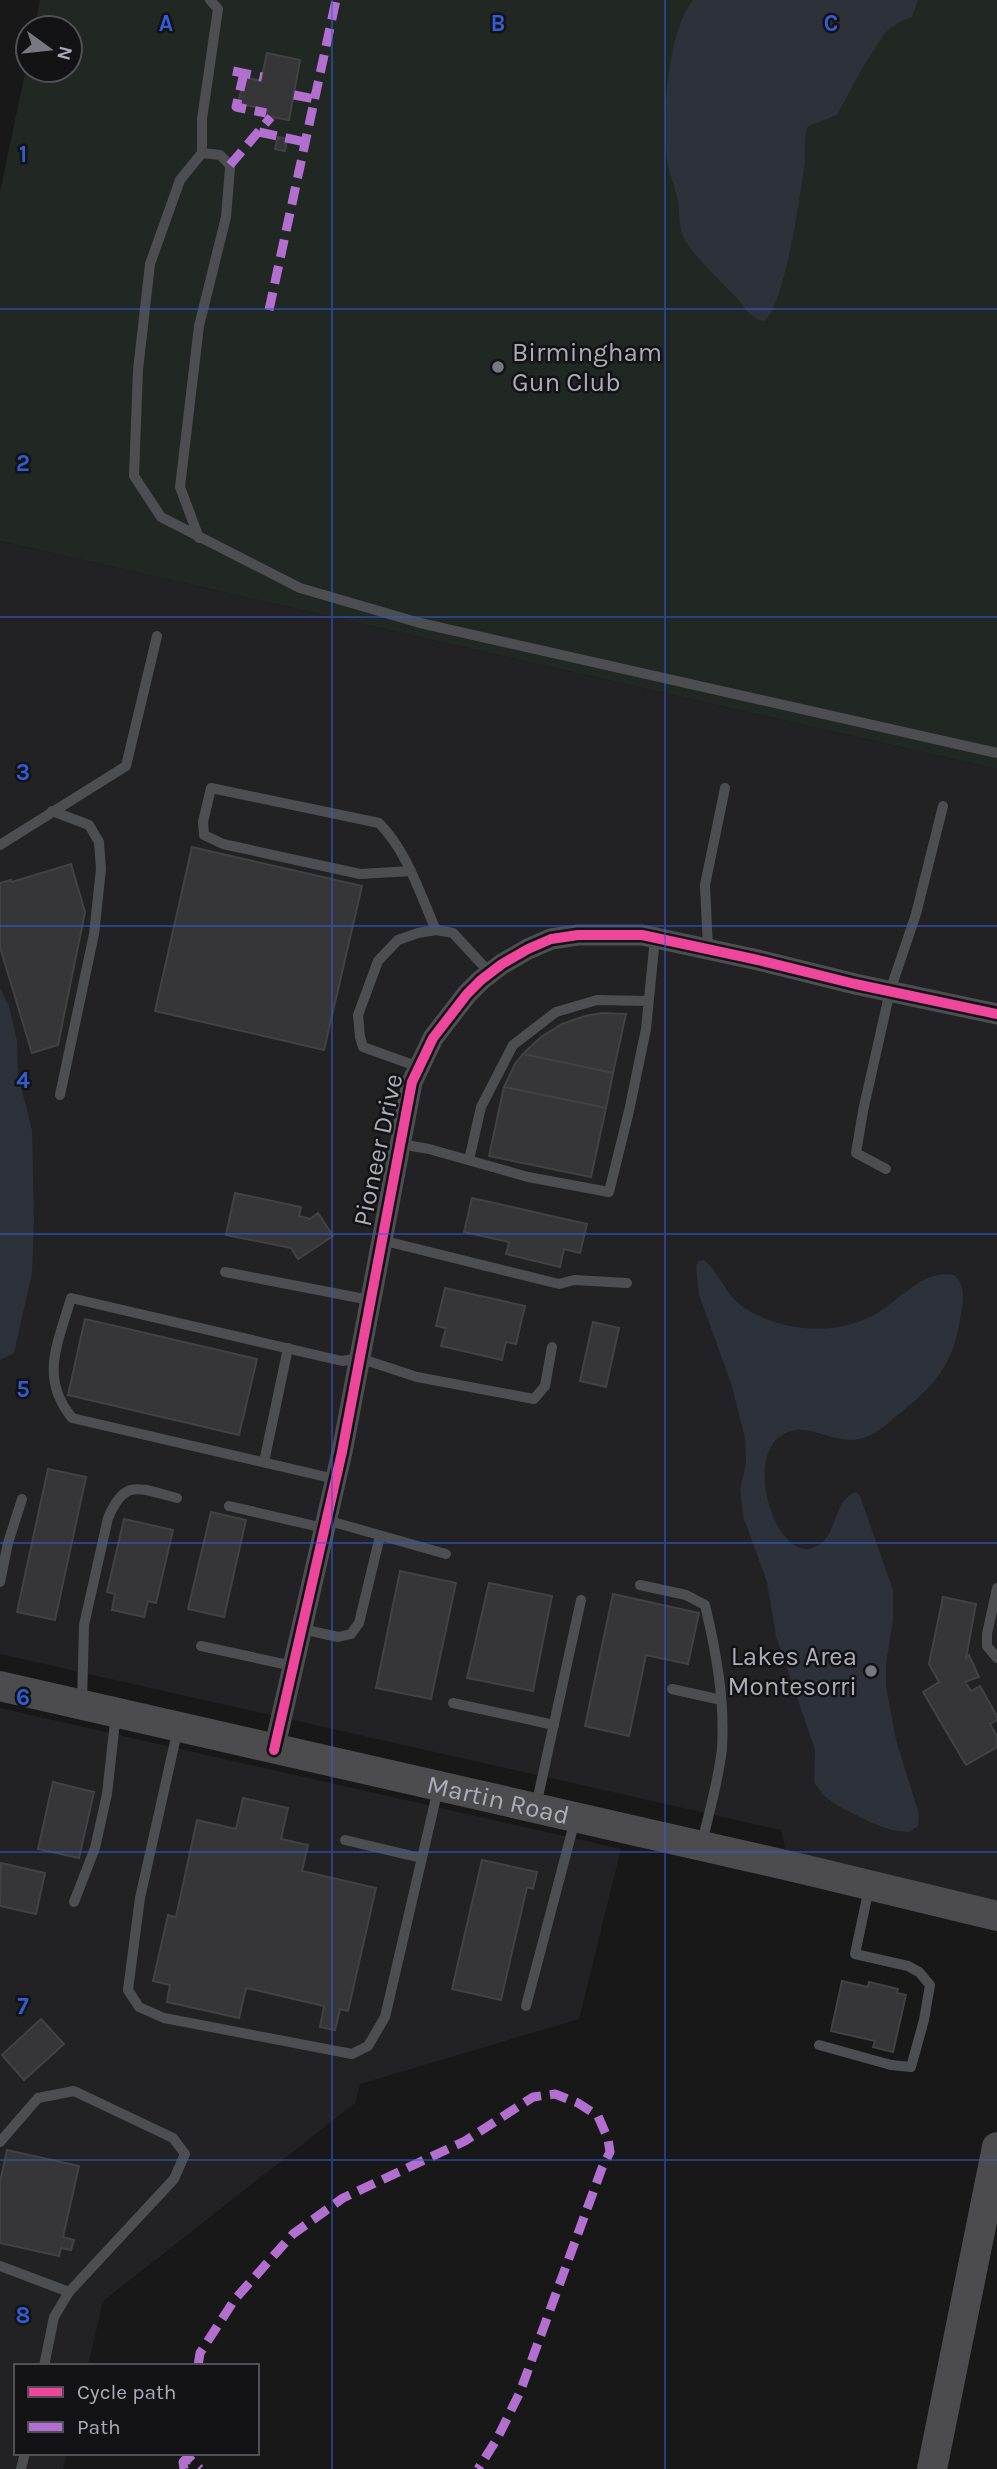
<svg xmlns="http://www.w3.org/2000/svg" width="997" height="2469" viewBox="0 0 997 2469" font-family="Karla,sans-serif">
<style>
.built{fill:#222224}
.green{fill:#212722}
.water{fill:#2d3139}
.building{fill:#363638;stroke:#414244;stroke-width:2}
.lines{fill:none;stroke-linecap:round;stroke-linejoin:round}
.service{stroke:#4d4e51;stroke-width:10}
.minor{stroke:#4d4e51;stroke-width:21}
.secondary{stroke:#4c4c4f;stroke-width:30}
.quiet{stroke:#b36fd0;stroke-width:9;stroke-dasharray:18 9;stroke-linecap:butt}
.cycleway-casing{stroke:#131214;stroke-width:15}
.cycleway{stroke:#ed469a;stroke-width:10}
.grid{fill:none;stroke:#325cd3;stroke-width:2;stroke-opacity:0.55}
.poi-dot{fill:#787980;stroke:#131214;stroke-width:2.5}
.labels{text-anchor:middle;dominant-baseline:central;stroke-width:5;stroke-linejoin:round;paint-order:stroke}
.poi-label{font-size:26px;fill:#abadb8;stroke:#131214;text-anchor:start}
.street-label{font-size:26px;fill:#abadb8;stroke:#131214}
.grid-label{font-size:23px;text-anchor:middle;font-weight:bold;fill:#325cd3;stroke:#131214;stroke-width:5;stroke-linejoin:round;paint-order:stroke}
</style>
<rect width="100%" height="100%" fill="#181818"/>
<g class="built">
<polygon points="0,541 997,769 997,1913 789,1864 781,1830 0,1654"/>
<polygon points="0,1708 621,1849 579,2019 360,2084 355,2103 103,2301 88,2366 16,2366 16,2453 67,2453 63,2469 0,2469"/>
</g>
<polygon class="green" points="40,0 997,0 997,769 0,541 0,192 28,59 28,70 70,70 70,28 34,28"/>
<g class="water">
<path d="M693,0H918L912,17L898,23L885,33L864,65L837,115L808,126C803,139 806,155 804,169C800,197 784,308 764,321C751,320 742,303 733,294C720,281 691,253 684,238C678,227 680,213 678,201C675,187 669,174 667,160C661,122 668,29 693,0Z"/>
<polygon points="0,988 9,1006 17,1041 18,1075 32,1130 34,1222 32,1273 14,1353 0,1360"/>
<path d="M704,1260C720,1273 726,1297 746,1309C784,1332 839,1337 879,1312C901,1298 924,1269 954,1275C968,1287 962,1308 959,1325C951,1370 929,1390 895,1417C885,1426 872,1437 859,1439C829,1445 804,1416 778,1438C746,1466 777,1559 812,1548C839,1540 831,1501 856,1492L860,1496L893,1590V1621L886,1664V1686L896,1740L919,1814L918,1826L909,1832L891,1830L872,1823L838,1806L824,1796L814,1782L815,1750L776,1636L767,1582L743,1516L740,1489L746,1464L745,1438L731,1383L699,1295L696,1266L699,1261Z"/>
</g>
<g class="building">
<polygon points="267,53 300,60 289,120 266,116 267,109 238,104 244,77 261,81"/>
<polygon points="278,137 287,139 285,151 275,149"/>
<polygon points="192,847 362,886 324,1050 155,1011"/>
<polygon points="71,864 85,912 58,1045 32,1053 0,947 0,883 11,880 12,882"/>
<polygon points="602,1013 626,1014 613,1073 523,1054 541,1037 562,1024 585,1016"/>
<polygon points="523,1054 613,1073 606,1108 504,1087 515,1064"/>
<polygon points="504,1087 606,1108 591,1177 489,1156"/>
<polygon points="235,1193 301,1207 299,1216 310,1219 318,1213 333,1236 298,1259 291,1248 226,1235"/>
<polygon points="472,1198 587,1224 580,1253 564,1249 560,1267 506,1254 509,1242 464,1232"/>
<polygon points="445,1288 525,1306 516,1344 506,1342 502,1360 441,1346 446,1328 436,1326"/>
<polygon points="85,1319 257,1359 239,1435 68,1395"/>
<polygon points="593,1322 619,1328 606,1387 580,1381"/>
<polygon points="48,1469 86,1477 55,1620 17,1612"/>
<polygon points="211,1512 246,1520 224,1617 188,1609"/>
<polygon points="124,1519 173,1530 156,1603 148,1601 144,1617 112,1610 115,1594 107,1592"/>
<polygon points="400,1571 456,1583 431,1699 376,1688"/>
<polygon points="489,1583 552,1596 533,1691 467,1678"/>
<polygon points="613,1594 699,1613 688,1664 646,1655 629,1736 585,1726"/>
<polygon points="943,1597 976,1604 966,1658 969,1655 979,1677 965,1682 971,1691 980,1686 997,1716 997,1720 990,1724 997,1736 997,1747 966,1765 923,1692 939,1682 929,1664"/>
<polygon points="53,1782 94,1792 79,1858 38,1849"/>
<polygon points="243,1798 288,1808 281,1839 308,1845 302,1871 376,1888 348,2011 340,2009 335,2030 320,2027 324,2006 246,1988 239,2018 167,2002 170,1985 153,1981 168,1915 176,1917 197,1820 236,1829"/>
<polygon points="482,1860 537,1872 533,1889 527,1887 501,2000 452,1989"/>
<polygon points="1,1863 45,1873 36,1914 0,1906"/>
<polygon points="842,1981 868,1987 869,1982 898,1989 897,1993 906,1995 893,2052 873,2047 875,2041 831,2031"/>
<polygon points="41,2019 64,2044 24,2080 2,2055"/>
<polygon points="7,2150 79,2166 63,2237 74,2240 71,2250 61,2248 59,2256 0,2243 0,2182"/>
</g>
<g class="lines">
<g class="service">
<polyline points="202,153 202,119 218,9 210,0"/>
<polyline points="199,538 180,487 199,326 226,217 230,168 230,165 220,155 202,153 180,180 150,264 138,370 134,476 161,517 300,588 420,623 997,753"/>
<polyline points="52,811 89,825 99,842 101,869 94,934 60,1095"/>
<polyline points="0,845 126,766 157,636"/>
<path d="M411,871L360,874L223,844L204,835L203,822L211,788L379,823C407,851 420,894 436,930"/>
<polyline points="708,949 705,885 725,788"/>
<polyline points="419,1067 363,1047 360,1037 358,1015 378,961 398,940 418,933 436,930 453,933 490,973"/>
<polyline points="400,1144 429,1149 528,1177 609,1192 629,1111 646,1029 655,938"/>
<polyline points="469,1160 481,1107 513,1045 556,1012 597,1000 648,1001"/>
<polyline points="886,1169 856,1153 863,1111 890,991 916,914 943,806"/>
<polyline points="381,1240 559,1284 574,1280 627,1283"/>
<polyline points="225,1272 370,1300"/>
<polyline points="264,1462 288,1348"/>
<path d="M335,1479L72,1418C39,1377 58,1344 71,1298L342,1361L359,1358L417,1377L534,1399L545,1386L552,1347"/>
<polyline points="229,1506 324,1528"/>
<polyline points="326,1520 446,1554"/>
<polyline points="0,1582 8,1543 22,1499"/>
<path d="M640,1585L686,1595L705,1605C716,1651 725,1700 722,1748C719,1779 709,1812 702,1843"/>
<polyline points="997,1588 987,1634 987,1646 997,1658"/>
<polyline points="302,1629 338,1637 351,1634 359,1623 380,1536"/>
<polyline points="201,1646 293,1666"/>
<polyline points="672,1689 721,1700"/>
<path d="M82,1703L84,1625L108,1518C125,1477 140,1489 177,1498"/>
<polyline points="453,1703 554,1725"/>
<polyline points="178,1728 140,1898 128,1990 139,2007 164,2018 352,2054 368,2046 385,2017 438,1789"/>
<polyline points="536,1806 581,1600"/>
<polyline points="345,1840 421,1858"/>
<polyline points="74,1902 95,1848 107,1794 116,1713"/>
<polyline points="526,2006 575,1820"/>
<polyline points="819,2045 891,2065 911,2067 924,2020 930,1985 919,1972 908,1966 855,1954 869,1888"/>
<polyline points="0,2142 38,2098 74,2091 173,2138 185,2154 174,2179 69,2292 54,2317 44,2366"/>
<polyline points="0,2266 69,2292"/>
<polyline points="21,2469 25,2453"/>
</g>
<polyline class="minor" points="274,1750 342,1452 412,1082 433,1038 467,994 481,980 502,964 528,949 551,939 578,935 642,935 758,960 855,984 997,1014"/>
<g class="secondary">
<path id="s1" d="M0,1686L803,1869L997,1916"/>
<polyline points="932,2469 997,2147"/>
</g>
<g class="quiet">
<polyline points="233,71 262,77"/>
<polyline points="244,73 236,107 266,113"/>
<polyline points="294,95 315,99"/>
<polyline points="259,132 305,142"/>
<polyline points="230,165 271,117"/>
<polyline points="269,310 336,0"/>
<polyline points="198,2366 200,2353 235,2299 293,2234 343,2198 465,2141 533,2097 555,2094 578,2103 598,2116 608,2139 610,2152 602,2168 520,2392 497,2439 478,2469"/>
<polyline points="184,2469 183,2462 186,2459 191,2460 200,2469"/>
</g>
<g class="cycleway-casing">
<polyline id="cycleway" points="274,1750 342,1452 412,1082 433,1038 467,994 481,980 502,964 528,949 551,939 578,935 642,935 758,960 855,984 997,1014"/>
</g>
<use href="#cycleway" class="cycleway"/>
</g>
<path class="grid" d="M332,0V2469M665,0V2469M0,309H997M0,617H997M0,926H997M0,1234H997M0,1543H997M0,1852H997M0,2160H997"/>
<g class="poi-dot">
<circle cx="498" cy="367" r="7"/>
<circle cx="871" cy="1671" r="7"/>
</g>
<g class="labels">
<g class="poi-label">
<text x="512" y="352">Birmingham<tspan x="512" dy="30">Gun Club</tspan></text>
<text x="857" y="1656" text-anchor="end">Lakes Area<tspan x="857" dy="30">Montesorri</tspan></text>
</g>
<g class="street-label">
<text transform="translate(378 1150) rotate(-78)">Pioneer Drive</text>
<text stroke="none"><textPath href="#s1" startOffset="511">Martin Road</textPath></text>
</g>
</g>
<g class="grid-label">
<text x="166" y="31">A</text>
<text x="498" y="31">B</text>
<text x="831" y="31">C</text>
<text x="23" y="162">1</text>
<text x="23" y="471">2</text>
<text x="23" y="780">3</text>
<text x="23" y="1088">4</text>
<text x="23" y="1397">5</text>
<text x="23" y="1705">6</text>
<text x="23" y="2014">7</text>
<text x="23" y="2323">8</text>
</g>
<rect x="14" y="2364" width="245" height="91" fill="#131214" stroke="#505056" stroke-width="2"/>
<rect x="28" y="2387" width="35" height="10" fill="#ed469a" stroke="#505056" stroke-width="2"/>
<text x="77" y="2399" font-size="21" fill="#abadb8">Cycle path</text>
<rect x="28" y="2422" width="35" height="10" fill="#b36fd0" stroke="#505056" stroke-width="2"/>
<text x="77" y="2434" font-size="21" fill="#abadb8">Path</text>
<g transform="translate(49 49) rotate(105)"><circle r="33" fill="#131214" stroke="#505056" stroke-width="2"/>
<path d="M0-5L12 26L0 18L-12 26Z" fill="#787980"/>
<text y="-10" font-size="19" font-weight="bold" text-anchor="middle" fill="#abadb8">N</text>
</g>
</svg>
